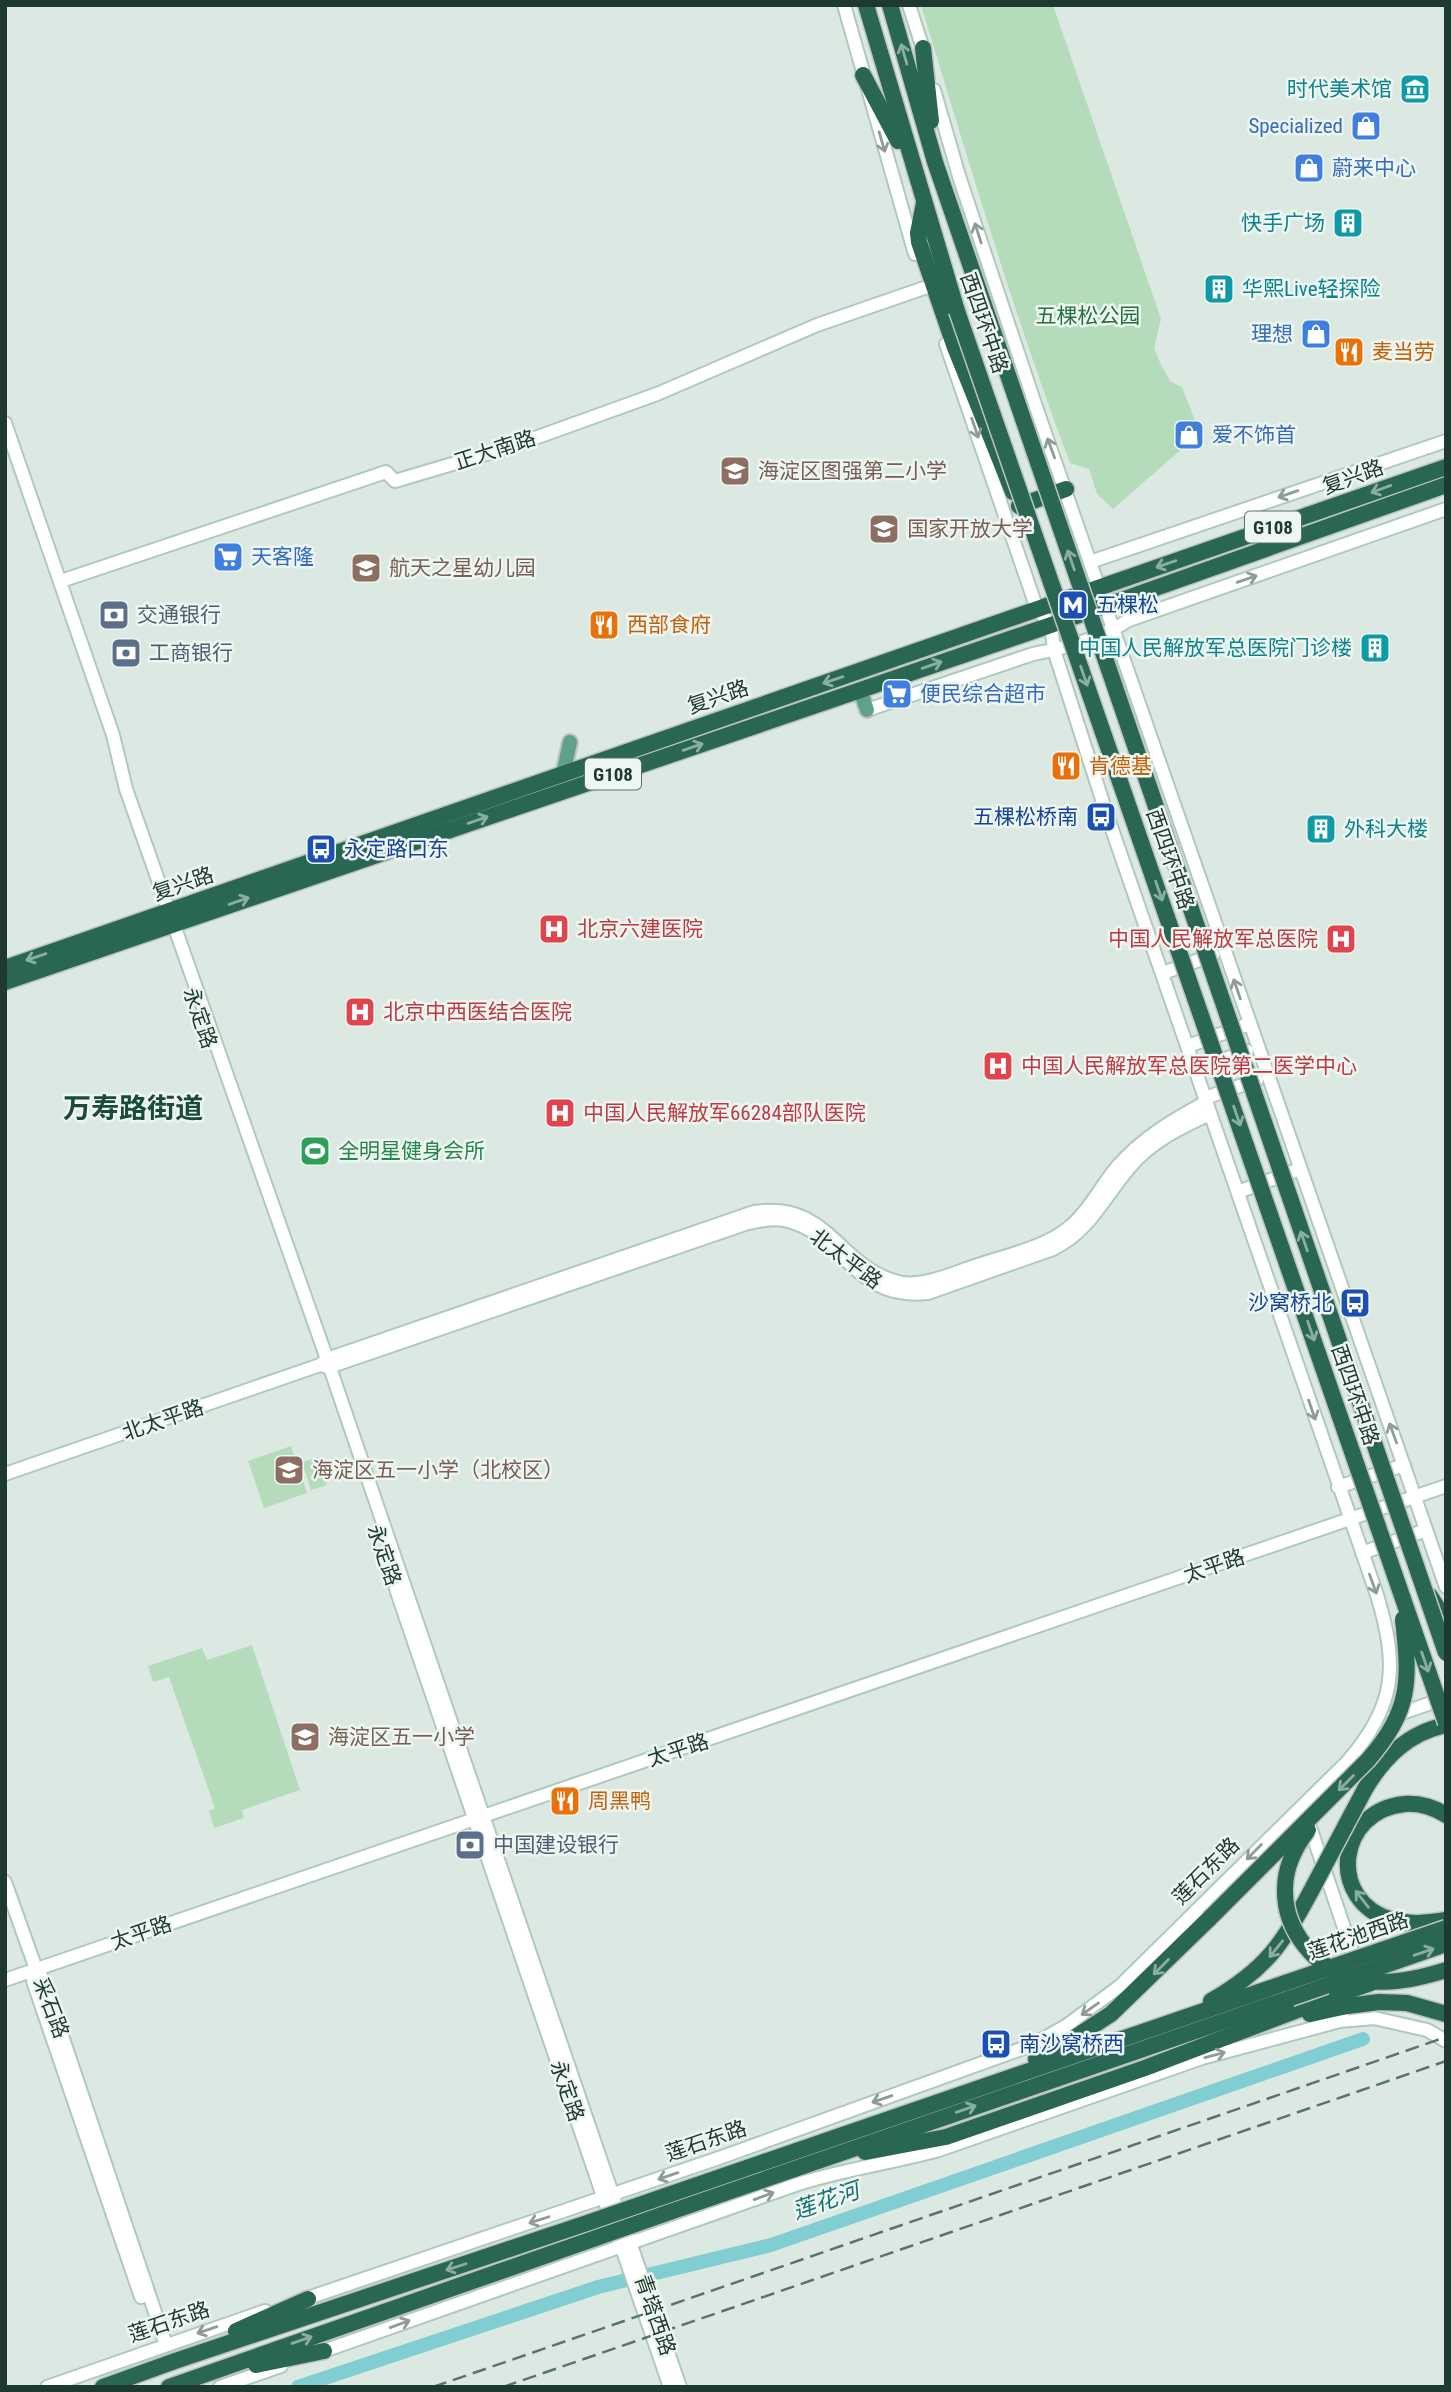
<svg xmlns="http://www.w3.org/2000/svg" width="1451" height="2392" viewBox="0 0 1451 2392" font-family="'Roboto Condensed','Noto Sans SC',sans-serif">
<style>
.green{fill:#b4dcba}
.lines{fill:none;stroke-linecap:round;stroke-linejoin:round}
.river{stroke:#81ced2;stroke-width:14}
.secondary-casing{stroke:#afc9bd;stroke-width:16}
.primary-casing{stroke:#bcc4c1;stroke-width:18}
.highway-casing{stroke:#bcc4c1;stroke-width:19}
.secondary{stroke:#fff;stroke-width:12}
.primary{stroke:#5fa189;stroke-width:14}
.highway{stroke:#296653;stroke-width:16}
.rail{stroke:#58756a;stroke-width:2.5;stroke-dasharray:14 7;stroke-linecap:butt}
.highway-bridge-casing{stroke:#bcc4c1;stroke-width:19;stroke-linecap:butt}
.highway-bridge{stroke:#296653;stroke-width:16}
.oneway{stroke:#8baea2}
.oneway2{stroke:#8e9c97}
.labels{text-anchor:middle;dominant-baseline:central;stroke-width:5;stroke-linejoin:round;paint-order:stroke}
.shield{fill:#edf6f0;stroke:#5c7269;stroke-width:2}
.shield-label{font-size:19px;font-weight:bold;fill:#1e392f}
.culture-label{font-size:21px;fill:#0d838f;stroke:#edf6f0;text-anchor:end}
.shop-label{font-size:21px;fill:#366cbe;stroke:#edf6f0;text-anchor:start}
.park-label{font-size:21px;fill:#27713c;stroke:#edf6f0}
.street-label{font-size:21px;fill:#1e392f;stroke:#edf6f0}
.food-label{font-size:21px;fill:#c56008;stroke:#edf6f0;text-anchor:start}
.education-label{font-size:21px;fill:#785e54;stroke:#edf6f0;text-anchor:start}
.transit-label{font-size:21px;fill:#164399;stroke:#edf6f0;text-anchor:start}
.service-label{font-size:21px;fill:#4e5e75;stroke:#edf6f0;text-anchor:start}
.health-label{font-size:21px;fill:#be3a42;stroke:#edf6f0;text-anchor:start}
.leisure-label{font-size:21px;fill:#27864d;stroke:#edf6f0;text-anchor:start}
.water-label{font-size:23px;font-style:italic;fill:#177076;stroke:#edf6f0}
.district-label{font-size:28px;font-weight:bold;fill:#1a4b3a;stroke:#edf6f0}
</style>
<rect width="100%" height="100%" fill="#dce9e2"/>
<g class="green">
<path d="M921,5H1053L1161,319L1154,348L1161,365L1171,382L1182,387L1200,433L1113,509L1097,494L1089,469L1070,463C1013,313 968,159 921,5Z"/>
<polygon points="291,1446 307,1493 264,1508 248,1461"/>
<polygon points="318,1457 327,1485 311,1490 302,1462"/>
<polygon points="252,1645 300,1790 242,1810 244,1818 214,1828 209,1811 215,1808 169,1677 153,1682 148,1666 202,1648 207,1660"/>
</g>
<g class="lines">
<polyline class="river" points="298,2387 598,2287 771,2245 1363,2039"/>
<g class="secondary-casing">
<g id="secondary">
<polyline points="844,5 915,254"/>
<polyline points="909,5 925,55"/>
<polyline points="934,90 959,176 1036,407 1446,1587"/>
<polyline points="5,423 113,735 126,789 327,1359 615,2202"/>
<polyline points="1090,562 1446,441"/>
<polyline points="61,581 386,472 395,481 510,447 657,394 817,325 927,287"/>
<path d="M867,710L1033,654C1066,648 1101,638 1129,620L1446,509"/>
<polyline points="1163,973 1213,955"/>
<polyline points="1188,1046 1249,1024"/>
<polyline points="1195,1070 1247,1051"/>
<polyline points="1205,1098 1257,1080"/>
<polyline points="1238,1192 1300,1169"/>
<path d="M324,1366L329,1367L745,1224C759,1221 773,1217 788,1221C846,1236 853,1301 928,1293L1053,1249C1090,1231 1104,1197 1130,1167C1151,1142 1181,1127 1210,1114"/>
<path d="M5,1474L320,1365L327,1359L754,1212C826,1201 835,1260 891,1280C899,1283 908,1284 917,1283C938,1281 959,1271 978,1265C1007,1255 1043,1248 1067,1229C1088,1213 1100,1187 1117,1167C1142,1138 1173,1120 1206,1102"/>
<polyline points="1338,1487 1404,1465"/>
<polyline points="1362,1553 1426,1530"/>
<polyline points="396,1589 606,2205"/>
<polyline points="1393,1716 1446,1698"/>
<polyline points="1308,1821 1357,1966"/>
<polyline points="5,1882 36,1969 43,1979 166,2345"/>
<polyline points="36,1969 33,1981 141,2297"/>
<polyline points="5,1980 1446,1486"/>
<polyline points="623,2222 680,2387"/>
<polyline points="614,2225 670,2387"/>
<path d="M299,2301L719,2158L1032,2045L1066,2026L1120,1986L1347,1762C1397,1705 1398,1665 1377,1595L1107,815L1054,650L1051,625L1037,609L946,344"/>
<path d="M318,2353L798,2184C845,2169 892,2163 939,2150L1202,2058L1340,2021L1374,2018L1427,2030L1446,2041"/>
<polyline points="47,2387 265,2311"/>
<polyline points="220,2387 281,2366"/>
</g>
</g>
<g class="primary-casing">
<g id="primary">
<polyline points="860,690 867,710"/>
<polyline points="563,774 570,742"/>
</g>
</g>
<g class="highway-casing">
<g id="highway">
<polyline points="866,5 957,311"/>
<polyline points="890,5 935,162 984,305"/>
<polyline points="923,48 931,121"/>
<polyline points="863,75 898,141"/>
<polyline points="924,203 918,233 919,242 954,345 1013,492"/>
<polyline points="1019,506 1066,489"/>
<polyline points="5,968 1446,467"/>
<polyline points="5,982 1051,625 1446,485"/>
<polyline points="1430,1596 1446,1621"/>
<path d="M1365,1789C1384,1757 1408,1733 1446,1725"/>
<path d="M1446,1815C1433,1807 1420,1803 1405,1804C1337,1810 1326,1901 1392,1920C1410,1925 1427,1923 1446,1920"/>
<path d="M1211,2001C1265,1970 1283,1944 1311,1891"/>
<polyline points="1379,2002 1407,2003 1446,2014"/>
<polyline points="1310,2014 1347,2006"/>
<polyline points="1036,2059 1074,2038 1111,2014 1209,1919"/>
<polyline points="865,2152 946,2137 1145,2068 1337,1995"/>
<polyline points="665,2196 1285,1983"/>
<polyline points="670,2212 1291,1998"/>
<polyline points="236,2331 308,2299"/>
<polyline points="256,2365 324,2351"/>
<polyline points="103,2387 175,2361 590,2222"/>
<polyline points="169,2387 596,2238"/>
</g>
</g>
<use href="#secondary" class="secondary"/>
<use href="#primary" class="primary"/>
<use href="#highway" class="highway"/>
<g class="rail">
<polyline points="433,2387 1446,2037"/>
<polyline points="503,2387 1446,2061"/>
</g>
<g class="highway-bridge-casing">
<g id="highway-bridge">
<polyline points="984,305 1446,1653"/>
<polyline points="957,311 1446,1723"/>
<path d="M1308,1830C1295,1847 1285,1867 1285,1889C1284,1930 1316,1970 1356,1979C1385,1986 1418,1979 1446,1970"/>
<polyline points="1311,1891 1365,1789"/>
<path d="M1209,1919L1368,1760C1411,1710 1410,1682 1403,1619"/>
<polyline points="1285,1983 1446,1928"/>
<polyline points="1337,1995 1371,1983"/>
<polyline points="1291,1998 1446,1944"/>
<polyline points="1347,2006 1379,2002"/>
<polyline points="590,2222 665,2196"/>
<polyline points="596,2238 670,2212"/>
</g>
</g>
<use href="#highway-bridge" class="highway-bridge"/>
</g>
<defs><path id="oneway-shaft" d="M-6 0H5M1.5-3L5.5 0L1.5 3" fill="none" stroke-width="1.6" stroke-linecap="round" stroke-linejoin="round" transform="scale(1.75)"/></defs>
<g class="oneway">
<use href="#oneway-shaft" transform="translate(904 54) rotate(-106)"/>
<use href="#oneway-shaft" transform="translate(1381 489) rotate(160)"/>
<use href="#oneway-shaft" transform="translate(1071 560) rotate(-109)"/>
<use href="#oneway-shaft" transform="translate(1166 564) rotate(161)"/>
<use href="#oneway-shaft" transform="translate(932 665) rotate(-19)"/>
<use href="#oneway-shaft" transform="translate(1084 676) rotate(71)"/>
<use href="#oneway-shaft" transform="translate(833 680) rotate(161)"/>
<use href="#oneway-shaft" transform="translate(693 747) rotate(-19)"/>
<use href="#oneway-shaft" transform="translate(478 820) rotate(-19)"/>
<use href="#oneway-shaft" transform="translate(1159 891) rotate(71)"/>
<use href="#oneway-shaft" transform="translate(239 901) rotate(-19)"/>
<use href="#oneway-shaft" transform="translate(36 957) rotate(161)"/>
<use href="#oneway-shaft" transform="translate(1237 1116) rotate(71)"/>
<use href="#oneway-shaft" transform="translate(1304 1241) rotate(-109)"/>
<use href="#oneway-shaft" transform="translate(1311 1331) rotate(71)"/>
<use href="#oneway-shaft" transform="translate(1425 1662) rotate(71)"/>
<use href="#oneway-shaft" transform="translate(1346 1783) rotate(135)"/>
<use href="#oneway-shaft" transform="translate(1362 1899) rotate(-128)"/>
<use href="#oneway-shaft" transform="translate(1276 1949) rotate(129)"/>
<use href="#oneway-shaft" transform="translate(1424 1952) rotate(-19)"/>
<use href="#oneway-shaft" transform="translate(1161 1967) rotate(135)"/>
<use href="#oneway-shaft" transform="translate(966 2109) rotate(-19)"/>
<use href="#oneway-shaft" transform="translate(456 2267) rotate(162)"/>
<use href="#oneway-shaft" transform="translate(302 2340) rotate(-19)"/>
</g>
<g class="oneway2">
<use href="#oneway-shaft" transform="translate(882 142) rotate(74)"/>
<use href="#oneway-shaft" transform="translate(978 233) rotate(-108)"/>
<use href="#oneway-shaft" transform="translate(975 428) rotate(71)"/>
<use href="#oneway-shaft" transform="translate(1051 448) rotate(-110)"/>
<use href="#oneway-shaft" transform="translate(1288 494) rotate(161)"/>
<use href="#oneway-shaft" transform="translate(1247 579) rotate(-19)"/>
<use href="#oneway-shaft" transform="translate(1237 989) rotate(-109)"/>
<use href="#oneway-shaft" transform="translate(1312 1410) rotate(71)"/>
<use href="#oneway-shaft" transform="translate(1393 1433) rotate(-110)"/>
<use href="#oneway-shaft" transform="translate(1373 1584) rotate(70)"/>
<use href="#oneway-shaft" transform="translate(1254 1852) rotate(135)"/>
<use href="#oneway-shaft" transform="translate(1090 2009) rotate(145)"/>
<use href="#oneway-shaft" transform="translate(1215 2055) rotate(-15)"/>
<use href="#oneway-shaft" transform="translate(882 2099) rotate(161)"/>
<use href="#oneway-shaft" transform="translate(668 2176) rotate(161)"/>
<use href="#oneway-shaft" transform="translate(764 2196) rotate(-20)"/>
<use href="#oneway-shaft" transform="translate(539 2220) rotate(162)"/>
<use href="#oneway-shaft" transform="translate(400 2324) rotate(-20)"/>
<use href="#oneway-shaft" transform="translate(207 2330) rotate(161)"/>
</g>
<defs>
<g id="museum-square" transform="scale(1.575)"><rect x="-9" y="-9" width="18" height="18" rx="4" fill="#0f9aa8" stroke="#edf6f0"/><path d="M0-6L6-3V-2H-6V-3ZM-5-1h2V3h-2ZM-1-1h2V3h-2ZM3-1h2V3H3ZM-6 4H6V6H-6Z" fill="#fff"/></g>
<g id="shop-square" transform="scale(1.575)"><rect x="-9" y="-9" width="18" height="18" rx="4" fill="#3f7fe0" stroke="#edf6f0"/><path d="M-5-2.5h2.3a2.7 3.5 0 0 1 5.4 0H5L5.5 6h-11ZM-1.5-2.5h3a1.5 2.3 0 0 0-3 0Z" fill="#fff"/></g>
<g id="building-square" transform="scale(1.575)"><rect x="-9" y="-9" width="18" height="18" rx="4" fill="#0f9aa8" stroke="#edf6f0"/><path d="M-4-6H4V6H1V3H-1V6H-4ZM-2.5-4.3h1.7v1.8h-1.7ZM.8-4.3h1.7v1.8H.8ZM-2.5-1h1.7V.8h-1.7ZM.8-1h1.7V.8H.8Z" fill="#fff"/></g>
<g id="restaurant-square" transform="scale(1.575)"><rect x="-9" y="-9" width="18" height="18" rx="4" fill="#e8710a" stroke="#edf6f0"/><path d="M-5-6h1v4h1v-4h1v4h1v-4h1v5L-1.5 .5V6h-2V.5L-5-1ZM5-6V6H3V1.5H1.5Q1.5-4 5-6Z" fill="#fff"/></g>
<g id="school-square" transform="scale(1.575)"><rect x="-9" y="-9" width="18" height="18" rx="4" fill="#8d6e63" stroke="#edf6f0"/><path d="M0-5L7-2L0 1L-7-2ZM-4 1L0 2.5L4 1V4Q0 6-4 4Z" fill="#fff"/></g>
<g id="university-square" transform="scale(1.575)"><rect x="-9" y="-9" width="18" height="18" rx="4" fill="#8d6e63" stroke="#edf6f0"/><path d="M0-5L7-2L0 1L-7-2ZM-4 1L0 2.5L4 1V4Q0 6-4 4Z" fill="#fff"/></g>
<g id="supermarket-square" transform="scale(1.575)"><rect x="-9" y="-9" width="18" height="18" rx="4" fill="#3f7fe0" stroke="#edf6f0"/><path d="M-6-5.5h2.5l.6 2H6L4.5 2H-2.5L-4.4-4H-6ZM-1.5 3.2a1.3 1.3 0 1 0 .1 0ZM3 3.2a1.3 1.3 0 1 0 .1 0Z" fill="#fff"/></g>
<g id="metro-square" transform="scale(1.575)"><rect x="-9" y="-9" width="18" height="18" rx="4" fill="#1a4fb4" stroke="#edf6f0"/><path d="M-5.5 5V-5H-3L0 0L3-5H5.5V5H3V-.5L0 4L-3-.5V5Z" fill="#fff"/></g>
<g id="bank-square" transform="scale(1.575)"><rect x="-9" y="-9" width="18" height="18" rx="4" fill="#5c6f8a" stroke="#edf6f0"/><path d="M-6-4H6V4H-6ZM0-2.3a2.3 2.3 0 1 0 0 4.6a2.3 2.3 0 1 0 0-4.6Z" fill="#fff"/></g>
<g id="bus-square" transform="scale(1.575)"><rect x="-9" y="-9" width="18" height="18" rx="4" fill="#1a4fb4" stroke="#edf6f0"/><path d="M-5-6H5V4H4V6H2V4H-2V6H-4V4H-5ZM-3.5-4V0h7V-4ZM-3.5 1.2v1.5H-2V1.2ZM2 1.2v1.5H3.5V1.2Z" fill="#fff"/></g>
<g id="hospital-square" transform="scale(1.575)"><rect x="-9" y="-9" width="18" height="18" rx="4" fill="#e0444e" stroke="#edf6f0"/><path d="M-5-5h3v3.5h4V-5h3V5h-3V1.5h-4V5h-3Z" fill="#fff"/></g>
<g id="stadium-square" transform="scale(1.575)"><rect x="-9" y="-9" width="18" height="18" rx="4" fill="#2e9e5b" stroke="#edf6f0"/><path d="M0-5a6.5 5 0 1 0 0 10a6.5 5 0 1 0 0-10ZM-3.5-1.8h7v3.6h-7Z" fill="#fff"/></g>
</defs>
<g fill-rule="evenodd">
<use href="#museum-square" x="1415" y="89"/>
<use href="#shop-square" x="1366" y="126"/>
<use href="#shop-square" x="1309" y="168"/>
<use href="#building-square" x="1348" y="223"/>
<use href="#building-square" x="1219" y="289"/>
<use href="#shop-square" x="1316" y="334"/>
<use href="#restaurant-square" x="1349" y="352"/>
<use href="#shop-square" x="1189" y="435"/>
<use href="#school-square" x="735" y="471"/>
<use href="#university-square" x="884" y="529"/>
<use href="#supermarket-square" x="228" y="557"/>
<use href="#school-square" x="366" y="568"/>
<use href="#metro-square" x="1073" y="605"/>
<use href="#bank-square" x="114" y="615"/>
<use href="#restaurant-square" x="604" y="625"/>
<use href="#building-square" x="1375" y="648"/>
<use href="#bank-square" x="126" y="653"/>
<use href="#supermarket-square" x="897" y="694"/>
<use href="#restaurant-square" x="1066" y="766"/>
<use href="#bus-square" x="1101" y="817"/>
<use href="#building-square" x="1321" y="829"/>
<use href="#bus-square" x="321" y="849"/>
<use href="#hospital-square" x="554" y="929"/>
<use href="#hospital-square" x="1341" y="939"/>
<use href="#hospital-square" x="360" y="1012"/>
<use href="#hospital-square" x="998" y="1066"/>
<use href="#hospital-square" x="560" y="1113"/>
<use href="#stadium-square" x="315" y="1151"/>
<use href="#bus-square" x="1355" y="1303"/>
<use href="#school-square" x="289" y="1470"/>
<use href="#school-square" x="305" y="1737"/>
<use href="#restaurant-square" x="565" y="1801"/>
<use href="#bank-square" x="470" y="1845"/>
<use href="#bus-square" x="996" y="2044"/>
</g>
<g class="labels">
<g class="shield">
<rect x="1245" y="511.5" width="56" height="31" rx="5"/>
<rect x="585" y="758.5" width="56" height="31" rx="5"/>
</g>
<g class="shield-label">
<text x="1273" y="527">G108</text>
<text x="613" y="774">G108</text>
</g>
<g class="culture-label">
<text x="1392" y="89">时代美术馆</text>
<text x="1325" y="223">快手广场</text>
<text x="1242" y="289" text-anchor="start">华熙Live轻探险</text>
<text x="1352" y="648">中国人民解放军总医院门诊楼</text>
<text x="1344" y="829" text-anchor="start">外科大楼</text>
</g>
<g class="shop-label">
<text x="1343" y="126" text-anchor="end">Specialized</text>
<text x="1332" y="168">蔚来中心</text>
<text x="1293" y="334" text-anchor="end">理想</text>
<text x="1212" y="435">爱不饰首</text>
<text x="251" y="557">天客隆</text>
<text x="920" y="694">便民综合超市</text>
</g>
<g class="park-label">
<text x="1088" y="316">五棵松公园</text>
</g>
<g class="street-label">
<text transform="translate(984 323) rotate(71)">西四环中路</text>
<text transform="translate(495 450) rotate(-18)">正大南路</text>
<text transform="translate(1353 477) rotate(-20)">复兴路</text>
<text transform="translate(718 697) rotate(-19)">复兴路</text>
<text transform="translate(1170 859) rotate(71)">西四环中路</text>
<text transform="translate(183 884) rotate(-19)">复兴路</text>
<text transform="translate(200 1018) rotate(71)">永定路</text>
<text transform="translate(846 1259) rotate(37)">北太平路</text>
<text transform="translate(1355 1395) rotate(71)">西四环中路</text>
<text transform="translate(163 1420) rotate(-19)">北太平路</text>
<text transform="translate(384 1555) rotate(71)">永定路</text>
<text transform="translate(1214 1566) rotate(-19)">太平路</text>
<text transform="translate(678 1750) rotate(-18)">太平路</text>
<text transform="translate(1206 1871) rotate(-45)">莲石东路</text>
<text transform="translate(141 1933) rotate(-19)">太平路</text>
<text transform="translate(1358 1936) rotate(-19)">莲花池西路</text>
<text transform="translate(51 2008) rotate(69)">采石路</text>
<text transform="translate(567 2091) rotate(71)">永定路</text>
<text transform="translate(706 2141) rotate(-19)">莲石东路</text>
<text transform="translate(655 2315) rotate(71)">青塔西路</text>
<text transform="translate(169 2322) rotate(-19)">莲石东路</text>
</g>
<g class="food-label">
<text x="1372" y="352">麦当劳</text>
<text x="627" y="625">西部食府</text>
<text x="1089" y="766">肯德基</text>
<text x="588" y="1801">周黑鸭</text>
</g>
<g class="education-label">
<text x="758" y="471">海淀区图强第二小学</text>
<text x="907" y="529">国家开放大学</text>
<text x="389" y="568">航天之星幼儿园</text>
<text x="312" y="1470">海淀区五一小学（北校区）</text>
<text x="328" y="1737">海淀区五一小学</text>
</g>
<g class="transit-label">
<text x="1096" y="605">五棵松</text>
<text x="1078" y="817" text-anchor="end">五棵松桥南</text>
<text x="344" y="849">永定路口东</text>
<text x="1332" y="1303" text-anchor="end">沙窝桥北</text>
<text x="1019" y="2044">南沙窝桥西</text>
</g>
<g class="service-label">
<text x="137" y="615">交通银行</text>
<text x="149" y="653">工商银行</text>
<text x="493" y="1845">中国建设银行</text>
</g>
<g class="health-label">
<text x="577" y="929">北京六建医院</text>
<text x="1318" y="939" text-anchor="end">中国人民解放军总医院</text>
<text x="383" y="1012">北京中西医结合医院</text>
<text x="1021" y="1066">中国人民解放军总医院第二医学中心</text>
<text x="583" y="1113">中国人民解放军66284部队医院</text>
</g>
<g class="leisure-label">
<text x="338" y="1151">全明星健身会所</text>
</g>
<g class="water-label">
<text transform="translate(826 2201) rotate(-19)">莲花河</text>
</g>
<g class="district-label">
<text x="133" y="1108">万寿路街道</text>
</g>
</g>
<rect width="1451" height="2392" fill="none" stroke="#1e392f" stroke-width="14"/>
</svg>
